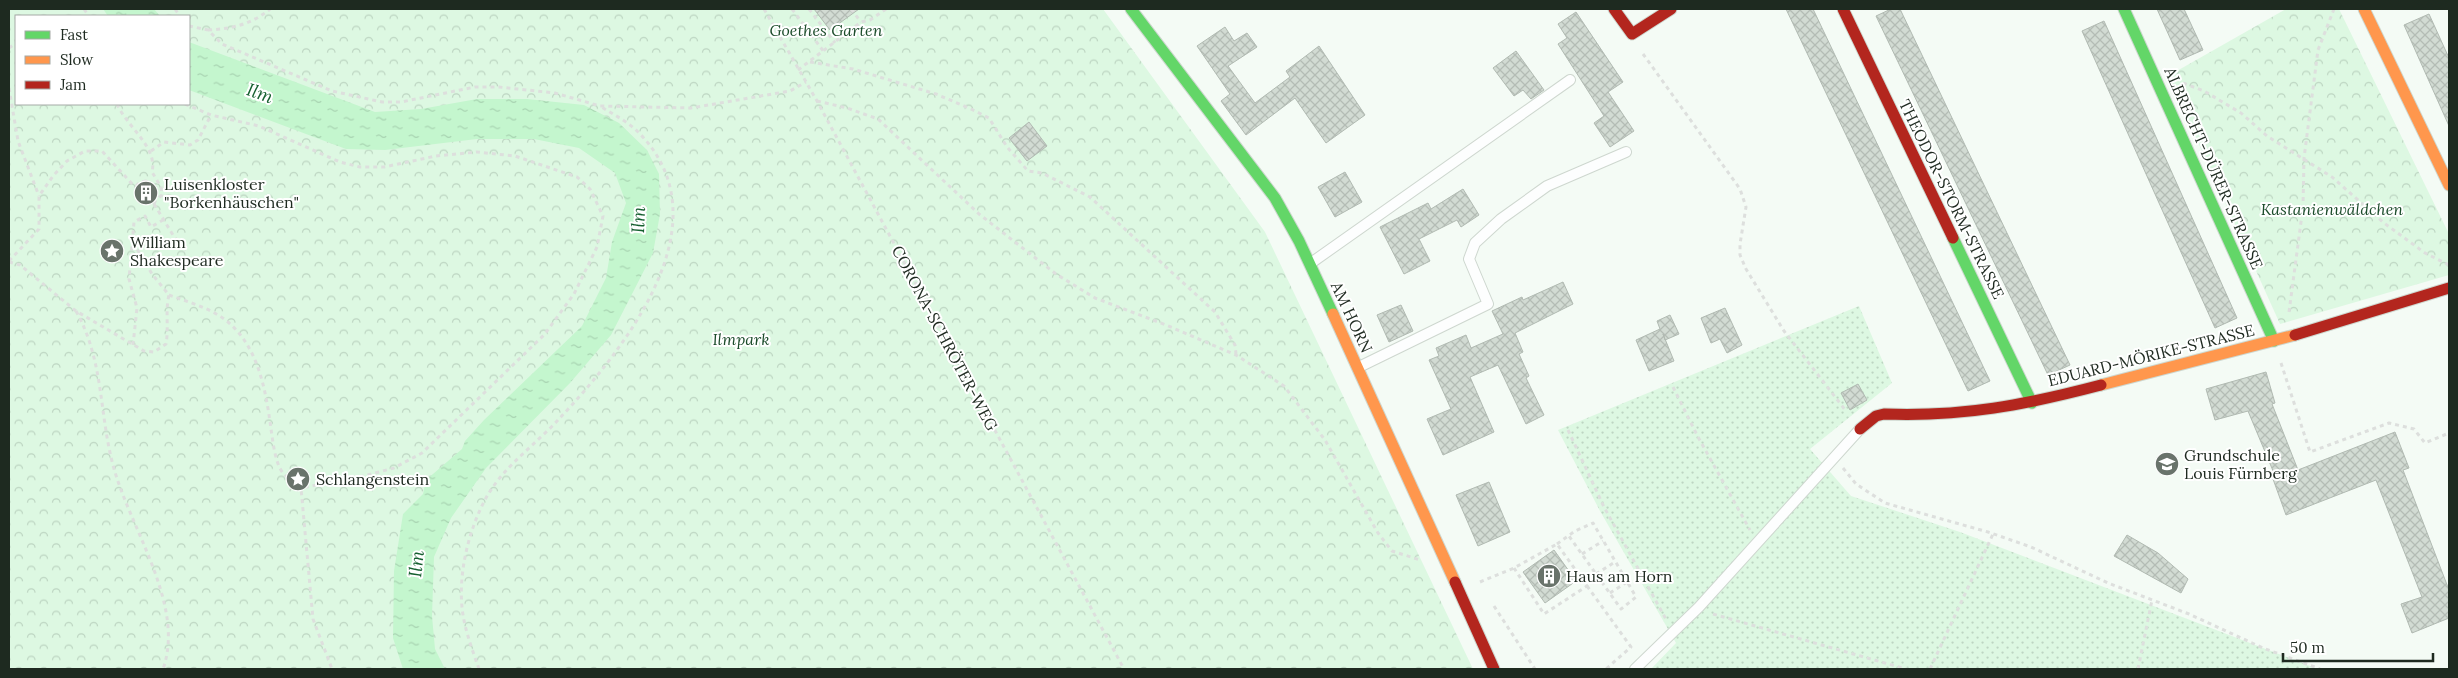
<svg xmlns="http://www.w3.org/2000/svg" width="2458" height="678" viewBox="0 0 2458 678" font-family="Lora,serif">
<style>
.grass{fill:url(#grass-dots)}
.park{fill:url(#park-crowns);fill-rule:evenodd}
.water{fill:url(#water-ripples)}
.building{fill:url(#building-cross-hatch);stroke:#b1bab2}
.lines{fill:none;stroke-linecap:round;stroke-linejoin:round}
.lane-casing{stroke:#ced7cf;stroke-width:12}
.fast-casing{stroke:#ced7cf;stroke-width:13}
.slow-casing{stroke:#ced7cf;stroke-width:13}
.jam-casing{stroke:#ced7cf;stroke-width:13}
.path{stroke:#dddfdd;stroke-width:3;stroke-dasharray:4 4;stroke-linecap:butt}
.lane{stroke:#fdfefe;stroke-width:10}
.fast{stroke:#63d668;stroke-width:11}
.slow{stroke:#ff974d;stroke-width:11}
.jam{stroke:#b3261e;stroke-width:11}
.labels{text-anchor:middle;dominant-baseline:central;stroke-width:4;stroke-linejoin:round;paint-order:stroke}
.park-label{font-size:16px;font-style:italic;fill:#1b4c2a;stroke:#fff}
.street-label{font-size:16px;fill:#1e2a20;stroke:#fff}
.poi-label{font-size:16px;fill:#1e2a20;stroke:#fff;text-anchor:start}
.water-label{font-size:18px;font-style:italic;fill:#155f2f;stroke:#fff}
</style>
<defs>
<pattern id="grass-dots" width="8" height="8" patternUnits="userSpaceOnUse" patternTransform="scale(1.25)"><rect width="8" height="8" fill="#ddf8e2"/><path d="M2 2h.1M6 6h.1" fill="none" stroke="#bdd5c2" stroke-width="1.8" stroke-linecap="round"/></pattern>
<pattern id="park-crowns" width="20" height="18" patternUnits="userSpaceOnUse" patternTransform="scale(1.25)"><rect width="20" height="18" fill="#ddf8e2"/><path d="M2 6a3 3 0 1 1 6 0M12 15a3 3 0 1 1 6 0" fill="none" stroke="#bdd5c2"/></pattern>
<pattern id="water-ripples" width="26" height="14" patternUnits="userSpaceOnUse" patternTransform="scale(1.25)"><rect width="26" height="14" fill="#c4f6ce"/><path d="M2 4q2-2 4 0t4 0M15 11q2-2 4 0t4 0" fill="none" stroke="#a8d3b1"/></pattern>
<pattern id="building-cross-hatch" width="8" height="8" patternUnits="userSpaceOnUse" patternTransform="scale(1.25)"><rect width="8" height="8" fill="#d2dbd3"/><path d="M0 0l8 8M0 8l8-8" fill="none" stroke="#b4bcb5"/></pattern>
</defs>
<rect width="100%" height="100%" fill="#f4fbf5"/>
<polygon class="grass" points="1859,306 1892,383 1810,449 1851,496 1960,532 2318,669 1651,669 1676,643 1600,511 1558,430"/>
<g class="park">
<path d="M9,9H1103L1265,232L1473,669H9ZM16,16H189V104H16Z"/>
<polygon points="2286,9 2339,9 2449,234 2449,275 2280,324 2168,76"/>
</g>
<g class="water">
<polygon points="103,9 154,9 160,16 108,16"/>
<polygon points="189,42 375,112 421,109 477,99 527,99 584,105 619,123 647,150 659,174 660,214 653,253 611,335 570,383 486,468 451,518 434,557 432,616 435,649 445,669 403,669 393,638 394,571 403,514 423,494 426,480 462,449 465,441 484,420 582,326 606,278 612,242 626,203 615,173 579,148 534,139 477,139 385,150 346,149 189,90"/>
</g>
<g class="building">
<polygon points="814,9 859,9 830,30"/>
<polygon points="1786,9 1813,9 1990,381 1968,391"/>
<polygon points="1891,9 1900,9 2070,365 2048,375 1876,16"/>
<polygon points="2157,9 2184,9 2203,50 2180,60"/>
<polygon points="1576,12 1623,82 1608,92 1634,131 1610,147 1594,123 1604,116 1558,44 1567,38 1558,24"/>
<polygon points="2429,14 2449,58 2449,126 2404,25"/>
<polygon points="2104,21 2237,318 2215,328 2082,31"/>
<polygon points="1225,27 1234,41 1247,33 1257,47 1228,66 1255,103 1290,77 1286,71 1319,46 1365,115 1326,143 1295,98 1246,135 1221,101 1230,94 1197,46"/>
<polygon points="1516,51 1544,90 1531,99 1523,90 1514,96 1493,68"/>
<polygon points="1029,122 1047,146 1027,161 1009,138"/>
<polygon points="1345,172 1362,202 1335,217 1318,187"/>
<polygon points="1463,189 1479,215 1461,227 1457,220 1419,239 1430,261 1404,274 1380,227 1428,203 1431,209"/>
<polygon points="1563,282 1573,304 1515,333 1523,352 1519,354 1529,376 1526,378 1544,415 1526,424 1498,365 1470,377 1494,432 1443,455 1427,419 1451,409 1429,360 1439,356 1436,348 1466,335 1471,348 1503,334 1492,311 1522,297 1523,300"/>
<polygon points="1401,305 1413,331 1389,342 1377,315"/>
<polygon points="1725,308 1742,345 1727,353 1720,339 1711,343 1701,318"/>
<polygon points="1670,315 1679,334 1665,340 1663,334 1674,361 1649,371 1636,340 1660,329 1657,321"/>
<polygon points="2266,372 2275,403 2272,404 2298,470 2395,432 2409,468 2403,470 2449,590 2449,618 2412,633 2401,604 2422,597 2376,480 2286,515 2273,479 2276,478 2248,411 2215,420 2206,389"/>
<polygon points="1858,384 1867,400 1850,410 1841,393"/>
<polygon points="1489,482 1510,532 1478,546 1456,495"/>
<polygon points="2127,535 2158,553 2188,579 2181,593 2114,556"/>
<polygon points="1554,550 1576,581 1545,603 1523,572"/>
</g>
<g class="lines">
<g class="lane-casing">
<g id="lane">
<polyline points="1311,263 1570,80"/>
<polyline points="1359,367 1488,304 1469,259 1475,243 1501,219 1547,186 1626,152"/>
<polyline points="1635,669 1699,607 1860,429"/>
</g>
</g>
<g class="fast-casing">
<g id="fast">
<polyline points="1131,9 1275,198 1299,241 1333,314"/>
<polyline points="2124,9 2274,341"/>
<polyline points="1953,238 2032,403"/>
</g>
</g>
<g class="slow-casing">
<g id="slow">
<polyline points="2364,9 2449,185"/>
<polyline points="1333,314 1455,582"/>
<polyline points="2101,385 2295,335"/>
</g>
</g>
<g class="jam-casing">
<g id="jam">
<polyline points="1614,9 1632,34 1671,9"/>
<polyline points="1843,9 1953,238"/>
<polyline points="2295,335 2449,288"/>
<path d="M1860,429L1876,416L1884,414C1963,417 2025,405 2101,385"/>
<polyline points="1455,582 1494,669"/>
</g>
</g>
<g class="path">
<polyline points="84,9 89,16"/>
<polyline points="175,9 180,16"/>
<polyline points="764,9 817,101 1124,669"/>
<polyline points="792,9 824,52"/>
<polyline points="809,9 835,43"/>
<polyline points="851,9 861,22"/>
<polyline points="189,26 208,30 222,44 332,91 382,102 401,102 475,87 499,87 555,93 600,106 691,108 790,91 806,82"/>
<path d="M208,30C232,29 252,24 270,9"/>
<polyline points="9,48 16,43"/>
<polyline points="1643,54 1740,189 1746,207 1740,244 1740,255 1746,269 1784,331 1846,411"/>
<polyline points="810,62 853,69 936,94 971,109 989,118 1007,147 1028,171 1042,173 1090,197 1215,312 1235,345 1236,354"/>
<polyline points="798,70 861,22 870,20 886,9"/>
<polyline points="2183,83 2204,91 2241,113 2267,136 2332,177 2384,223 2425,253 2449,265"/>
<polyline points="9,88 18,141 39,196"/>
<polyline points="817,101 847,108 878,119 979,214 1056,274 1095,298 1166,325 1236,355 1284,386 1325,440 1378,533 1392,551 1420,560"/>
<path d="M117,104C127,127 158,147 152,172L161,187L162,195L155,201"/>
<polyline points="185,104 211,115 259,126 340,162 360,167 384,167 436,156 477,152 515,156 577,177 590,189 603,216 597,247 574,294 544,335 422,453 394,468 360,477 301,488"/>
<polyline points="151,151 164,142 190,145 198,140 211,115"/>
<path d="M146,181C155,185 158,196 154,204C144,203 136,197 135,187L140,182Z"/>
<polyline points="154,204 173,235 185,251"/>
<polyline points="9,261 39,229 39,196 53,176 67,161 85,151 102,151 135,187"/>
<path d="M9,262L20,265L76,311L144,351L154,352L166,344C169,327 165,311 169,295L152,274L134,244"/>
<path d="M169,295C188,302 211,308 228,322C259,348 266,392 271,429C273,442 275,463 283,473C288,479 296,483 301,488L313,619L332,669"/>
<path d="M76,311C104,361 99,413 113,465C129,527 186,605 163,669"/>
<polyline points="2289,312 2303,207 2304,158 2318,50 2334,9"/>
<polyline points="133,345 137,308 129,279 134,222 145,216 151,227 163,220"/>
<polyline points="2281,363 2310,452 2389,423 2414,429 2425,443 2449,433"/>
<polyline points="1673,387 1698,437 1750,530"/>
<polyline points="1568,430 1604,507 1667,621"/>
<polyline points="1843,468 1856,484 1885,503 1988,532 2031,547 2108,583 2189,614 2263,648 2320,669"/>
<polyline points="1557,544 1575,531 1593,523 1636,597 1621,609 1569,536"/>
<polyline points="1582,554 1603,541"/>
<polyline points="1596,574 1615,562"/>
<polyline points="1480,582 1514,568 1557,544 1587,586 1544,614 1514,568"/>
<polyline points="1587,586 1631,647 1606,669"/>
<polyline points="1610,593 1627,582"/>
<polyline points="1494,606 1535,669"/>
<polyline points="1713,614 1906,669"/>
<path d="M479,669C473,652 466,633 463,615C457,577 468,531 486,498C503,467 535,445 558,420C622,352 727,224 640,134C629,122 614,115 600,106"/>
<polyline points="1930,669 1993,534"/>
<polyline points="2138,669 2152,600"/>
</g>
<use href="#lane" class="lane"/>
<use href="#fast" class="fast"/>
<use href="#slow" class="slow"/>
<use href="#jam" class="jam"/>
</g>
<defs>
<g id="building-disc" transform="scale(1.25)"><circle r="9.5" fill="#69736b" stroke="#fff"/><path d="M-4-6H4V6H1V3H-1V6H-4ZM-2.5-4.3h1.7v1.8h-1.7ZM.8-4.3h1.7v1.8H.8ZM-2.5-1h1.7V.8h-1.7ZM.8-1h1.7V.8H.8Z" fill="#fff"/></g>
<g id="sight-disc" transform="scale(1.25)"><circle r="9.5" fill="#69736b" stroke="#fff"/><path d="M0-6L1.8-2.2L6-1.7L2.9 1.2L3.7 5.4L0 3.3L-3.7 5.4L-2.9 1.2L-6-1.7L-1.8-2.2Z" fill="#fff"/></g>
<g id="school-disc" transform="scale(1.25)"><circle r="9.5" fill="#69736b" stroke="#fff"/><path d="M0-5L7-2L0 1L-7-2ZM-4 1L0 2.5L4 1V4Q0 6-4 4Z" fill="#fff"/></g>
</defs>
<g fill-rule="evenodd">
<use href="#building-disc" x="146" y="193"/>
<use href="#sight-disc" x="112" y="251"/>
<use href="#school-disc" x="2167" y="464"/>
<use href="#sight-disc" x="298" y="479"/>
<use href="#building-disc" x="1549" y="576"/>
</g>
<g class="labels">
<g class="park-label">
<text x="826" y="30">Goethes Garten</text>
<text x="2332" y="209">Kastanienwäldchen</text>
<text x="741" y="339">Ilmpark</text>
</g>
<g class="street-label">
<text transform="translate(2214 168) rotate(66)">ALBRECHT-DÜRER-STRASSE</text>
<text transform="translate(1952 199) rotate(64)">THEODOR-STORM-STRASSE</text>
<text transform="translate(1352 317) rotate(65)">AM HORN</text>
<text transform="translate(945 338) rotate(62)">CORONA-SCHRÖTER-WEG</text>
<text transform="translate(2151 355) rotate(-14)">EDUARD-MÖRIKE-STRASSE</text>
</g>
<g class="poi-label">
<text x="164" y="184">Luisenkloster<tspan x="164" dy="18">"Borkenhäuschen"</tspan></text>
<text x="130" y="242">William<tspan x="130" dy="18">Shakespeare</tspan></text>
<text x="2184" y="455">Grundschule<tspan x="2184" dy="18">Louis Fürnberg</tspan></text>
<text x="316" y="479">Schlangenstein</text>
<text x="1566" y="576">Haus am Horn</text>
</g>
<g class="water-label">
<text transform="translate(260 93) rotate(20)">Ilm</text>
<text transform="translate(638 220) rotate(-88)">Ilm</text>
<text transform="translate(416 564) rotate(-84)">Ilm</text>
</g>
</g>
<rect width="2458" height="678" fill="none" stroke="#1e2a20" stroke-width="20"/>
<rect x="15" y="15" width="175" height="90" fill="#ffffff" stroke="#a5aaa6"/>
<rect x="25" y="31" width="25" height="8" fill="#63d668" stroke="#a5aaa6"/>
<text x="60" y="40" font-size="15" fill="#1e2a20">Fast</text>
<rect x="25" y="56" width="25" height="8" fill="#ff974d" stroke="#a5aaa6"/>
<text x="60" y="65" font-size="15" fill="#1e2a20">Slow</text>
<rect x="25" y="81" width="25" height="8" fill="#b3261e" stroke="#a5aaa6"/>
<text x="60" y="90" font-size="15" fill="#1e2a20">Jam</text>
<path d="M2283 653v8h150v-8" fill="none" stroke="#1e2a20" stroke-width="2.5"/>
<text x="2290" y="653" font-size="15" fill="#1e2a20" stroke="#ffffff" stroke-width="4" paint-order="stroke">50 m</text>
</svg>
